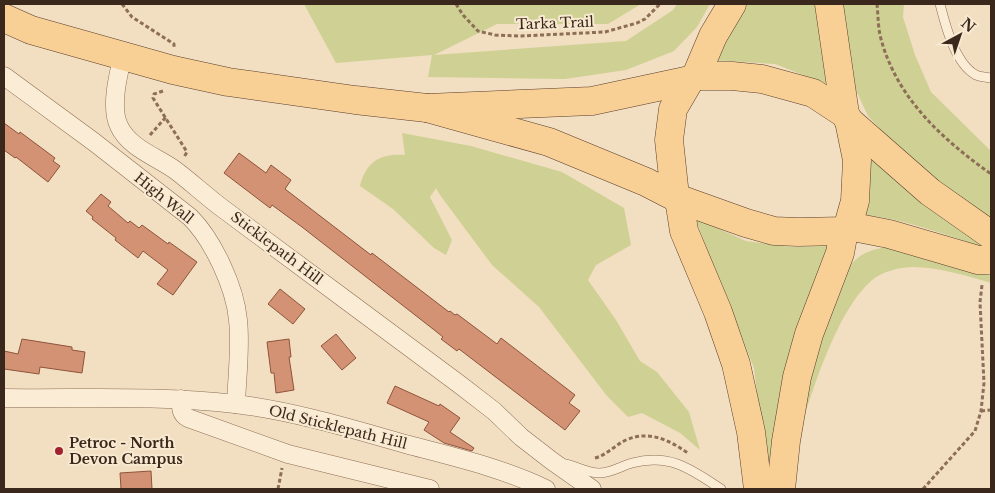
<svg xmlns="http://www.w3.org/2000/svg" width="995" height="493" viewBox="0 0 995 493" font-family="'Libre Baskerville',serif">
<style>
.green{fill:#cfd194}
.building{fill:#d39274;stroke:#8e543b}
.lines{fill:none;stroke-linecap:round;stroke-linejoin:round}
.lane-casing{stroke:#8d6e57;stroke-width:10}
.street-casing{stroke:#8d6e57;stroke-width:19}
.primary-casing{stroke:#5a3d2b;stroke-width:29}
.path{stroke:#8d6e57;stroke-width:3;stroke-dasharray:4 2.5;stroke-linecap:butt}
.lane{stroke:#fbecd5;stroke-width:9}
.street{stroke:#fbecd5;stroke-width:18}
.primary{stroke:#f8d095;stroke-width:28}
.poi-dot{fill:#a1222f;stroke:#f8e9d1;stroke-width:2}
.labels{text-anchor:middle;dominant-baseline:central;stroke-width:4;stroke-linejoin:round;paint-order:stroke}
.street-label{font-size:14px;fill:#3b281c;stroke:#f8e9d1}
.poi-label{font-size:14px;font-weight:bold;fill:#3b281c;stroke:#f8e9d1;text-anchor:start}
</style>
<rect width="100%" height="100%" fill="#f2dec1"/>
<g class="green">
<polygon points="304,4 641,4 608,24 497,24 434,55 626,41 673,10 677,4 710,4 697,27 674,51 626,70 565,79 428,77 432,55 336,63"/>
<polygon points="744,4 816,4 826,84 775,64 711,60"/>
<polygon points="841,4 904,4 903,17 915,55 931,92 991,151 991,223 976,213 898,148 868,116 854,86"/>
<path d="M402,133L471,146L562,172L624,208L631,245L596,265L588,280L616,320L640,361L657,372L689,412L700,450L680,433L642,413L628,417L607,396L539,307L492,265L440,195L436,188L430,197L452,240L446,255L434,248L393,209L360,186C366,161 381,153 405,155Z"/>
<path d="M869,146L987,245L982,247C944,234 904,219 864,215Z"/>
<polygon points="695,218 746,241 791,247 832,246 768,483 754,368"/>
<path d="M888,247L925,254L991,276V283C967,276 939,267 913,267C899,267 881,272 871,281C839,309 816,380 803,420V390L846,270C857,255 870,249 888,247Z"/>
</g>
<g class="building">
<polygon points="4,123 19,134 20,132 55,158 53,161 60,166 48,182 16,157 15,158 4,150"/>
<polygon points="239,153 266,173 271,165 291,180 285,189 371,255 372,253 449,312 450,311 455,315 457,314 497,344 501,338 575,395 569,403 580,411 565,430 459,349 457,351 441,339 443,337 433,329 302,227 272,205 270,208 224,173"/>
<polygon points="101,194 111,202 108,206 128,223 130,221 139,228 142,225 168,244 169,242 197,262 173,295 157,284 168,270 143,251 138,258 115,240 116,238 92,219 93,217 86,211"/>
<polygon points="280,289 305,309 293,324 268,304"/>
<polygon points="336,334 356,358 342,370 321,346"/>
<polygon points="22,339 72,347 72,350 85,352 82,373 40,367 39,374 4,369 4,351 18,354"/>
<polygon points="289,339 291,357 289,357 294,390 276,393 274,373 271,373 267,342"/>
<polygon points="395,386 439,406 440,404 460,418 450,432 474,448 472,451 444,443 424,430 429,422 387,403"/>
<polygon points="151,471 152,489 121,489 120,473"/>
</g>
<g class="lines">
<g class="lane-casing">
<g id="lane">
<path d="M940,4C945,24 955,64 976,75C980,77 986,77 991,78"/>
<path d="M565,464C576,466 588,473 599,473C611,473 621,466 632,463C670,453 691,469 721,489"/>
</g>
</g>
<g class="street-casing">
<g id="street">
<path d="M123,55C118,75 110,108 119,126C129,148 157,157 175,170C191,182 206,196 222,208C301,267 380,325 459,384L494,411L521,437L552,461L592,489"/>
<path d="M4,76L94,142L190,217C213,240 235,287 238,320C241,347 237,376 236,404"/>
<path d="M4,398C81,399 159,395 235,404C294,411 352,429 409,445C455,457 502,468 546,489"/>
<path d="M181,399C181,407 180,414 188,418L288,454L430,489"/>
</g>
</g>
<g class="primary-casing">
<g id="primary">
<polyline points="829,4 845,114"/>
<polyline points="4,18 31,30 173,70 228,82 355,100 427,108 592,101 690,80"/>
<polyline points="696,76 713,36 732,4"/>
<polyline points="427,108 549,142 646,182 679,199 746,223 774,231 798,232 844,231 848,226 855,201 857,160 849,121 845,114 813,93 762,79 732,76 696,76 690,80 673,109 669,140 675,196"/>
<polyline points="849,121 930,192 991,235"/>
<polyline points="679,199 684,231 718,312 736,364 751,432 758,489"/>
<polyline points="848,226 889,234 978,260 991,260"/>
<polyline points="781,489 786,441 797,377 809,334 840,253 844,231"/>
</g>
</g>
<g class="path">
<polyline points="122,4 132,17 174,44 174,49"/>
<polyline points="456,4 463,15 478,31 495,35 521,36 605,32 637,23 645,19 660,4"/>
<path d="M877,4C878,14 878,25 880,35C895,97 942,139 991,174"/>
<polyline points="163,91 154,94 153,98 187,152 184,157"/>
<polyline points="150,135 166,117"/>
<polyline points="981,411 991,410"/>
<path d="M595,458C607,455 615,445 626,440C649,430 670,440 689,454"/>
<polyline points="278,489 282,468"/>
<polyline points="923,489 975,431 981,411 984,383 980,302 982,285"/>
</g>
<use href="#lane" class="lane"/>
<use href="#street" class="street"/>
<use href="#primary" class="primary"/>
</g>
<circle class="poi-dot" cx="59" cy="451" r="5"/>
<g class="labels">
<g class="street-label">
<text transform="translate(555 23) rotate(-2)">Tarka Trail</text>
<text transform="translate(164 198) rotate(39)">High Wall</text>
<text transform="translate(277 248) rotate(37)">Sticklepath Hill</text>
<text transform="translate(338 427) rotate(14)">Old Sticklepath Hill</text>
</g>
<g class="poi-label">
<text x="69" y="443">Petroc - North<tspan x="69" dy="16">Devon Campus</tspan></text>
</g>
</g>
<rect width="995" height="493" fill="none" stroke="#3b281c" stroke-width="10"/>
<g transform="translate(960 35) rotate(40)" stroke="#f8e9d1" stroke-width="4" paint-order="stroke">
<path d="M0-4L9 19L0 12L-9 19Z" fill="#3b281c"/>
<text y="-8" font-size="14" font-weight="bold" text-anchor="middle" fill="#3b281c">N</text>
</g>
</svg>
